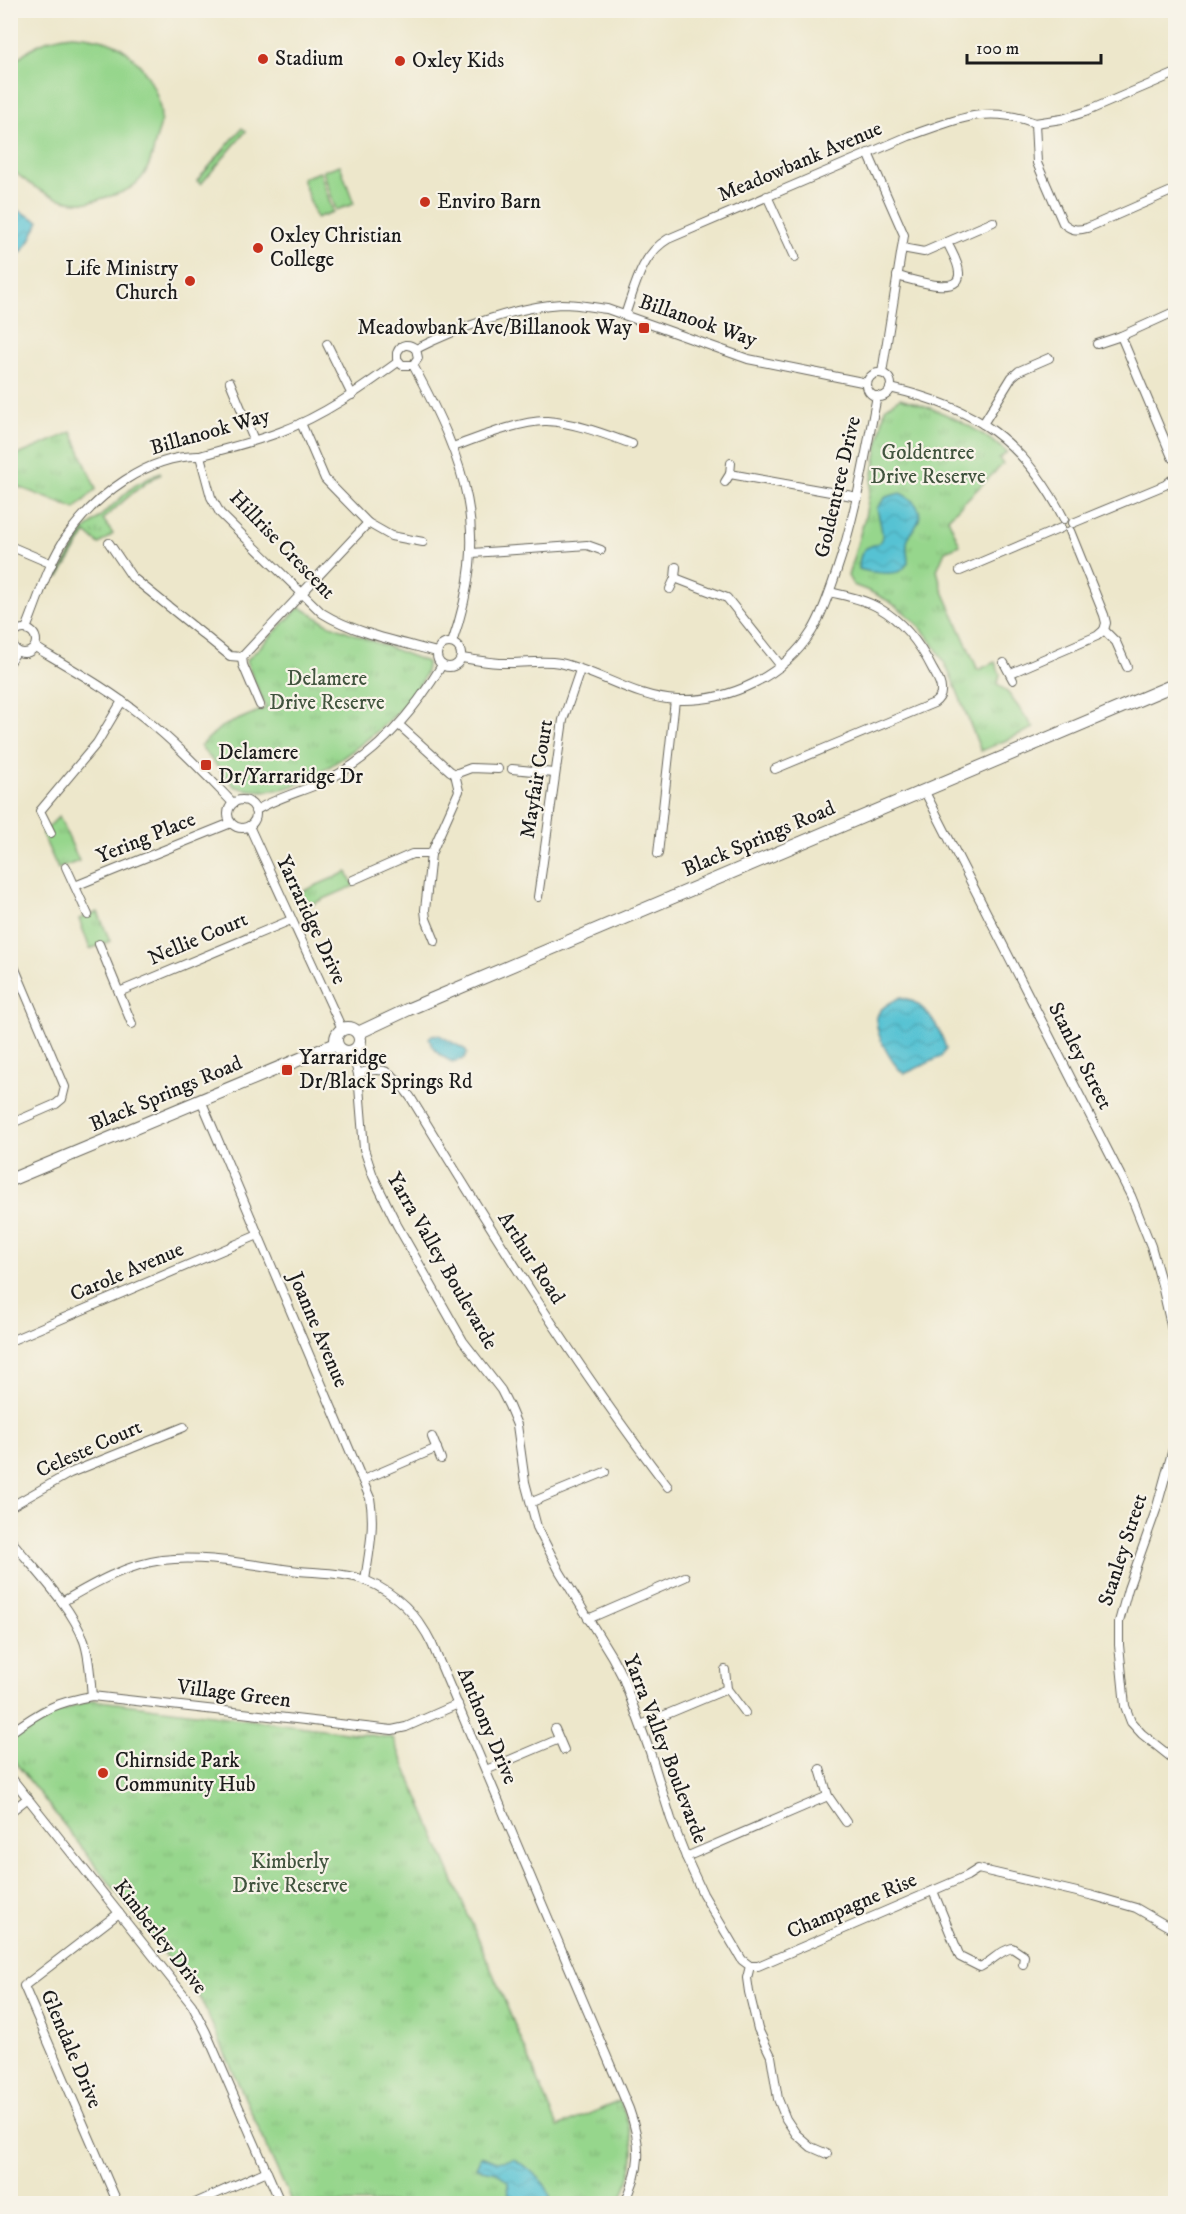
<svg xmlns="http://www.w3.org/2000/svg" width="1186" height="2214" viewBox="0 0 1186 2214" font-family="'IM FELL DW Pica',serif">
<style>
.grass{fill:#96d68c;stroke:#597954;stroke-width:1.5}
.park{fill:url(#park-tufts);stroke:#597954;stroke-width:1.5}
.water{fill:url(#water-waves);stroke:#3a6f78;stroke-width:1.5}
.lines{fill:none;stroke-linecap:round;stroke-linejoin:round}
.street-casing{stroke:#656359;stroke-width:10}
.secondary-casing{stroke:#656359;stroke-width:14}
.street{stroke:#fff;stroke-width:8}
.secondary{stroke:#fff;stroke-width:12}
.poi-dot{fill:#c8321e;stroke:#f7f3e8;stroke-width:2}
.labels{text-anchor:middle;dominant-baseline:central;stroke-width:4.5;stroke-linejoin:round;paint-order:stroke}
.poi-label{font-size:21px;fill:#1c1c1c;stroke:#f7f3e8;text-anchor:start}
.street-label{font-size:21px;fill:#1c1c1c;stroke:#f7f3e8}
.park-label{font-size:21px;fill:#41543e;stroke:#f7f3e8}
</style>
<defs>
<pattern id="park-tufts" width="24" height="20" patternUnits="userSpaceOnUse" patternTransform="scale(1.5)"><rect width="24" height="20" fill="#96d68c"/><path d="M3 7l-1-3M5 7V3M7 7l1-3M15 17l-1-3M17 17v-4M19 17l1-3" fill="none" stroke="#81b778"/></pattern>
<pattern id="water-waves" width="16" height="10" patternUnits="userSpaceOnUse" patternTransform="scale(1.5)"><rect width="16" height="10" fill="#57c2d3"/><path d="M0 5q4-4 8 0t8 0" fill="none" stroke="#4ba6b5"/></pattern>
</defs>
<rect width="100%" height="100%" fill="#f7f3e8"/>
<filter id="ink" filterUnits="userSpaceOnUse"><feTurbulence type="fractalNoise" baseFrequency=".0167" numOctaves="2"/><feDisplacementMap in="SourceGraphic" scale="12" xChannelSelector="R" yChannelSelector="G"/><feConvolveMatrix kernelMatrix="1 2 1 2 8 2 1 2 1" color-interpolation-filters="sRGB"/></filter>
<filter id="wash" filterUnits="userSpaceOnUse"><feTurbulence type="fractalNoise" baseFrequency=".008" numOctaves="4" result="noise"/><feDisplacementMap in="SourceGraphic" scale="24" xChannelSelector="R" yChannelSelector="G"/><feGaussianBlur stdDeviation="1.35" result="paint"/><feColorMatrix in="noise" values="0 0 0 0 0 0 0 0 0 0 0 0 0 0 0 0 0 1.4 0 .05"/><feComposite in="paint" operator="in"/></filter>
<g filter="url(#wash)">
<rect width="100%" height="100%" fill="#ede7cb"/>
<g class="grass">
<path d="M72,35C87,36 103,38 117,45C142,60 162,92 161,122C160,130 156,136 155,144C149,172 141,188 111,196C104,197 97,201 89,202C59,205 33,188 11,169V66C26,48 48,37 72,35Z"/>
<polygon points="242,128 246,131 201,184 197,181"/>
<polygon points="340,165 354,204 336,210 323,171"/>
<polygon points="320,172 333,212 316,218 302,178"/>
</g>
<g class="park">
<path d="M900,398C940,409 975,426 1007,452L999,459L1003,464L948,518L960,545L945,551L937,570L942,589L978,670L995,662L1000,674L998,684L1008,693L1034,728L981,751C949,675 939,614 853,585L848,576L865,517L885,408Z"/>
<polygon points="72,432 96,489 75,509 11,484 11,458"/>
<path d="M160,472L161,474C139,485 122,503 103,519L113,534L99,544L86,533L59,577H57L84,531L134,486Z"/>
<path d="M300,607L328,624L427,662C430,700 326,775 293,786C273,792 253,793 234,786L200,746L221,727L266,708L246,661Z"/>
<polygon points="59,816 79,861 58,869 42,834"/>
<polygon points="347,872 354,886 303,908 296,894"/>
<polygon points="98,912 110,941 90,949 79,919"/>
<path d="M92,1700L393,1738L558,2127L620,2101C637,2145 638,2159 620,2203H292L201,2000L11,1757V1741L42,1718Z"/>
</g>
<g class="water">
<path d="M11,207L39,221C32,236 27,252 11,259Z"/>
<path d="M900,493C914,499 926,511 916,526C913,532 908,536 907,543C906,549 908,556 908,562C906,565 905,568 902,570C894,576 868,572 859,569C859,537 879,552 882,537C883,531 878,515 877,508L886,497Z"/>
<path d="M901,997C925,1002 939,1026 946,1048L941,1057L904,1074C892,1064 871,1030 878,1014C882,1006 893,1001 901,997Z"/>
<path d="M432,1035H439L466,1050L467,1054L464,1059L452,1062C442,1057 432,1050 429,1038Z"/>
<path d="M481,2156L496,2162L514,2159C530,2170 550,2182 551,2203H506L509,2198L508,2182L497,2172L476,2168Z"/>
</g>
</g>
<g filter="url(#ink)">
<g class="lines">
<g class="street-casing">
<g id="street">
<path d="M1035,123L1037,163L1063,223C1071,230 1077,231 1087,228L1176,189"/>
<polyline points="1035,123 1062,119 1085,112 1176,73"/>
<polyline points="868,153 904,235 882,373"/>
<polyline points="767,196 795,257"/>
<polyline points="902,248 924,252 993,222"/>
<path d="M897,276C911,279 961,297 959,273C959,263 951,251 947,242"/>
<path d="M625,315C635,287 641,255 668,239L909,136C957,120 985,104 1035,123"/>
<polyline points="1121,336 1172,457 1176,460"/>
<polyline points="327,344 352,395"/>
<polyline points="1097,344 1121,336 1176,311"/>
<path d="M416,349C455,329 518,306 561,304C577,304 592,307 607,309L748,359L867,383"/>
<path d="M413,365C467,466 491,530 452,643"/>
<path d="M413,365H402L397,359V353C401,343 409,343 416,349"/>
<polyline points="413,365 418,358 416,349"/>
<circle cx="879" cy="385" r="12"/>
<polyline points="230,382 254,440"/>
<path d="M890,388C975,407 1024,441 1064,519"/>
<polyline points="301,423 325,479 368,523 391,536 423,542"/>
<polyline points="983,424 1012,377 1019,371 1049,358"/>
<path d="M453,447C478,438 522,420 547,421C577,423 604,434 632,444"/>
<path d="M200,456L211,497L220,513L322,613C354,633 400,642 437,652"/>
<polyline points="730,474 858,497"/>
<polyline points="725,482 730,474 731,463"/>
<polyline points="1073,523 1165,485 1176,476"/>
<polyline points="1070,531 1104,615 1106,623 1104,630"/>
<polyline points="109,543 132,577 230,656 242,657 368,523"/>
<polyline points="10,546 52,564"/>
<polyline points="472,553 574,546 587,545 601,550"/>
<polyline points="960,571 1061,528"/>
<polyline points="675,578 727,598 781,666"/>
<polyline points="670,589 675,578 676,567"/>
<circle cx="24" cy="641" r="12"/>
<path d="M26,629C39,598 48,563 67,536C96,495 148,455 200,456C227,448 254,442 280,432C323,416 361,389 398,362"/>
<polyline points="1104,630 1116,642 1127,667"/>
<circle cx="449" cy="655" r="12"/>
<path d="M35,647C72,669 110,690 143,717C176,743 204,773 233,803"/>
<polyline points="242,657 243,665 260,705"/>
<path d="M461,658C477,660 494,664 510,663C528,663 543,660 560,663C600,672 635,698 677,700C729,702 783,677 812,631C823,613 829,593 836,573C856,515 865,456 877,396"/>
<polyline points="10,661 17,651"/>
<polyline points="1004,663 1013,680"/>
<polyline points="1011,673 1097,636 1104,630"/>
<polyline points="399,725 450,771 455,774 459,791 431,854 425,910 426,919 435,941"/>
<polyline points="512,769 554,773"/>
<path d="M775,769L934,703C938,700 941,697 941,692C942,684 937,677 933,670C920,644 904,622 879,608C864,599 846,596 830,592"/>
<polyline points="455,774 471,768 498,769"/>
<polyline points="924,790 1131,1196 1151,1246 1162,1285 1176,1348"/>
<circle cx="242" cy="814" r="14"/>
<path d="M255,811C275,798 301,792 323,782C375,758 413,713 442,665"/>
<polyline points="249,826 342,1029"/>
<polyline points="51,833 40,811 97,743 122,701"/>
<polyline points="658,854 675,700"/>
<polyline points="66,867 88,915"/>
<polyline points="353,880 412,854 431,854"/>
<polyline points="75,886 231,823"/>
<polyline points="538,897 563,720 580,670"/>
<polyline points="99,944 132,1024"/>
<polyline points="10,957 65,1087 62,1099 56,1104 10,1124"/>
<polyline points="119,992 291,920"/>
<polyline points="352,1052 358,1074 364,1149 373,1176 397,1225 463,1341 501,1390 509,1406 517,1425 525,1482 537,1527 560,1572 612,1657 623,1678 650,1752 671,1819 686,1857 703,1894 742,1960 750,1966 747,1978 749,1992 758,2029 771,2056 778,2099 786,2119 796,2134 811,2147 827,2154"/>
<path d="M358,1074C388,1063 394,1075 411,1098C492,1231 573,1363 668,1487"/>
<path d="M201,1100L370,1498C375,1526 369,1553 365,1580"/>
<polyline points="10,1341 258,1235"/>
<polyline points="432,1437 441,1459"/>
<polyline points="1176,1438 1156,1510 1128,1589 1119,1622 1119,1645 1125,1706 1131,1722 1142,1734 1176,1761"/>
<polyline points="363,1480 437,1448"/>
<polyline points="532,1502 605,1472"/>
<polyline points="10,1507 70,1473 184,1427"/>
<path d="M10,1539C34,1569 71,1605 84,1641C90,1658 90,1677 92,1696"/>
<path d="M62,1602C93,1584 125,1565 162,1560C205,1554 256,1566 299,1571C321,1573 347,1573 367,1581C397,1594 418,1615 432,1644L629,2109C642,2145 642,2169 624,2204"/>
<polyline points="588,1619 685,1577"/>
<polyline points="725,1670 727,1689 745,1713"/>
<polyline points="641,1725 727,1689"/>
<polyline points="555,1729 564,1750"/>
<path d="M10,1733C40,1711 56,1702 92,1696L392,1730L406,1727L458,1704"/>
<polyline points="820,1769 828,1796 846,1822"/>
<polyline points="486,1770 559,1739"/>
<polyline points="10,1776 192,2005 206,2032 281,2204"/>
<polyline points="10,1812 28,1798"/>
<polyline points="686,1857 828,1796"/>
<path d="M933,1891L960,1957L980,1967C993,1961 999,1951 1012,1948L1024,1956L1023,1964"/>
<polyline points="750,1966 758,1966 765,1963 967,1876 978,1869 1094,1896 1136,1908 1176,1931"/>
<polyline points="118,2204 24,1986 119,1913"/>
<polyline points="193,2204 267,2171"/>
</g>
</g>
<g class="secondary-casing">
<g id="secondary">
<circle cx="348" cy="1040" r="12"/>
<polyline points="358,1033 409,1009 1176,684"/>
<polyline points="10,1180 336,1044"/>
</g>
</g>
<use href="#street" class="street"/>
<use href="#secondary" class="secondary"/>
</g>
</g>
<g class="poi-dot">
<circle cx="263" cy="59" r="6"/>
<circle cx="400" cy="61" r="6"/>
<circle cx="425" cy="202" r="6"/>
<circle cx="258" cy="248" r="6"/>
<circle cx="190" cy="281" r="6"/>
<rect x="638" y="322" width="12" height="12" rx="3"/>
<rect x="200" y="759" width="12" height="12" rx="3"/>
<rect x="281" y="1064" width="12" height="12" rx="3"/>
<circle cx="103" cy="1773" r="6"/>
</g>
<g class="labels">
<g class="poi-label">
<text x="275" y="59">Stadium</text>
<text x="412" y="61">Oxley Kids</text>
<text x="437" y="202">Enviro Barn</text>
<text x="270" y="236">Oxley Christian<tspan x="270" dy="24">College</tspan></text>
<text x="178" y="269" text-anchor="end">Life Ministry<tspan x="178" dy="24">Church</tspan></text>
<text x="632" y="328" text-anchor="end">Meadowbank Ave/Billanook Way</text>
<text x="218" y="753">Delamere<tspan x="218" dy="24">Dr/Yarraridge Dr</tspan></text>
<text x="299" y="1058">Yarraridge<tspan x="299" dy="24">Dr/Black Springs Rd</tspan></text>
<text x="115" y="1761">Chirnside Park<tspan x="115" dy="24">Community Hub</tspan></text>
</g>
<g class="street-label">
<text transform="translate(800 162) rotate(-23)">Meadowbank Avenue</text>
<text transform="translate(698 321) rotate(19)">Billanook Way</text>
<text transform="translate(210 432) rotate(-16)">Billanook Way</text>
<text transform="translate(838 487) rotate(-77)">Goldentree Drive</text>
<text transform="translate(282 545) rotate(46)">Hillrise Crescent</text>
<text transform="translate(537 779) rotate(-81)">Mayfair Court</text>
<text transform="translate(146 838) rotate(-22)">Yering Place</text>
<text transform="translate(759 839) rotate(-23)">Black Springs Road</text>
<text transform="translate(311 920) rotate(65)">Yarraridge Drive</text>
<text transform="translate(198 939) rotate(-23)">Nellie Court</text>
<text transform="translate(1080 1056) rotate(63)">Stanley Street</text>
<text transform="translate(166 1094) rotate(-23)">Black Springs Road</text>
<text transform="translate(531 1258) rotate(57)">Arthur Road</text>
<text transform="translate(442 1261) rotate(60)">Yarra Valley Boulevarde</text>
<text transform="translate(127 1272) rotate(-23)">Carole Avenue</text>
<text transform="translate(318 1330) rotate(67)">Joanne Avenue</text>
<text transform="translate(89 1449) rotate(-24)">Celeste Court</text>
<text transform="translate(1123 1550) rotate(-72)">Stanley Street</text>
<text transform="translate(234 1694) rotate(7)">Village Green</text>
<text transform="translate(487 1726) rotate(67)">Anthony Drive</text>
<text transform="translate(665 1749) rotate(69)">Yarra Valley Boulevarde</text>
<text transform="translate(852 1906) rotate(-23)">Champagne Rise</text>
<text transform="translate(160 1937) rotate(52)">Kimberley Drive</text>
<text transform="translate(71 2049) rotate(67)">Glendale Drive</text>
</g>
<g class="park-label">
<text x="928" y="453">Goldentree<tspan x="928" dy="24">Drive Reserve</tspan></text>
<text x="327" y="679">Delamere<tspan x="327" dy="24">Drive Reserve</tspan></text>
<text x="290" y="1862">Kimberly<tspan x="290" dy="24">Drive Reserve</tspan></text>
</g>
</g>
<rect width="1186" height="2214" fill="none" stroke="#f7f3e8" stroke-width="36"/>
<path d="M967 54v9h134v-9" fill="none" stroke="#1c1c1c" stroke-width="3"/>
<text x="976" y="54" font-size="18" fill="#1c1c1c" stroke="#f7f3e8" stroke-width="4.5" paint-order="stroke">100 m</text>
</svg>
